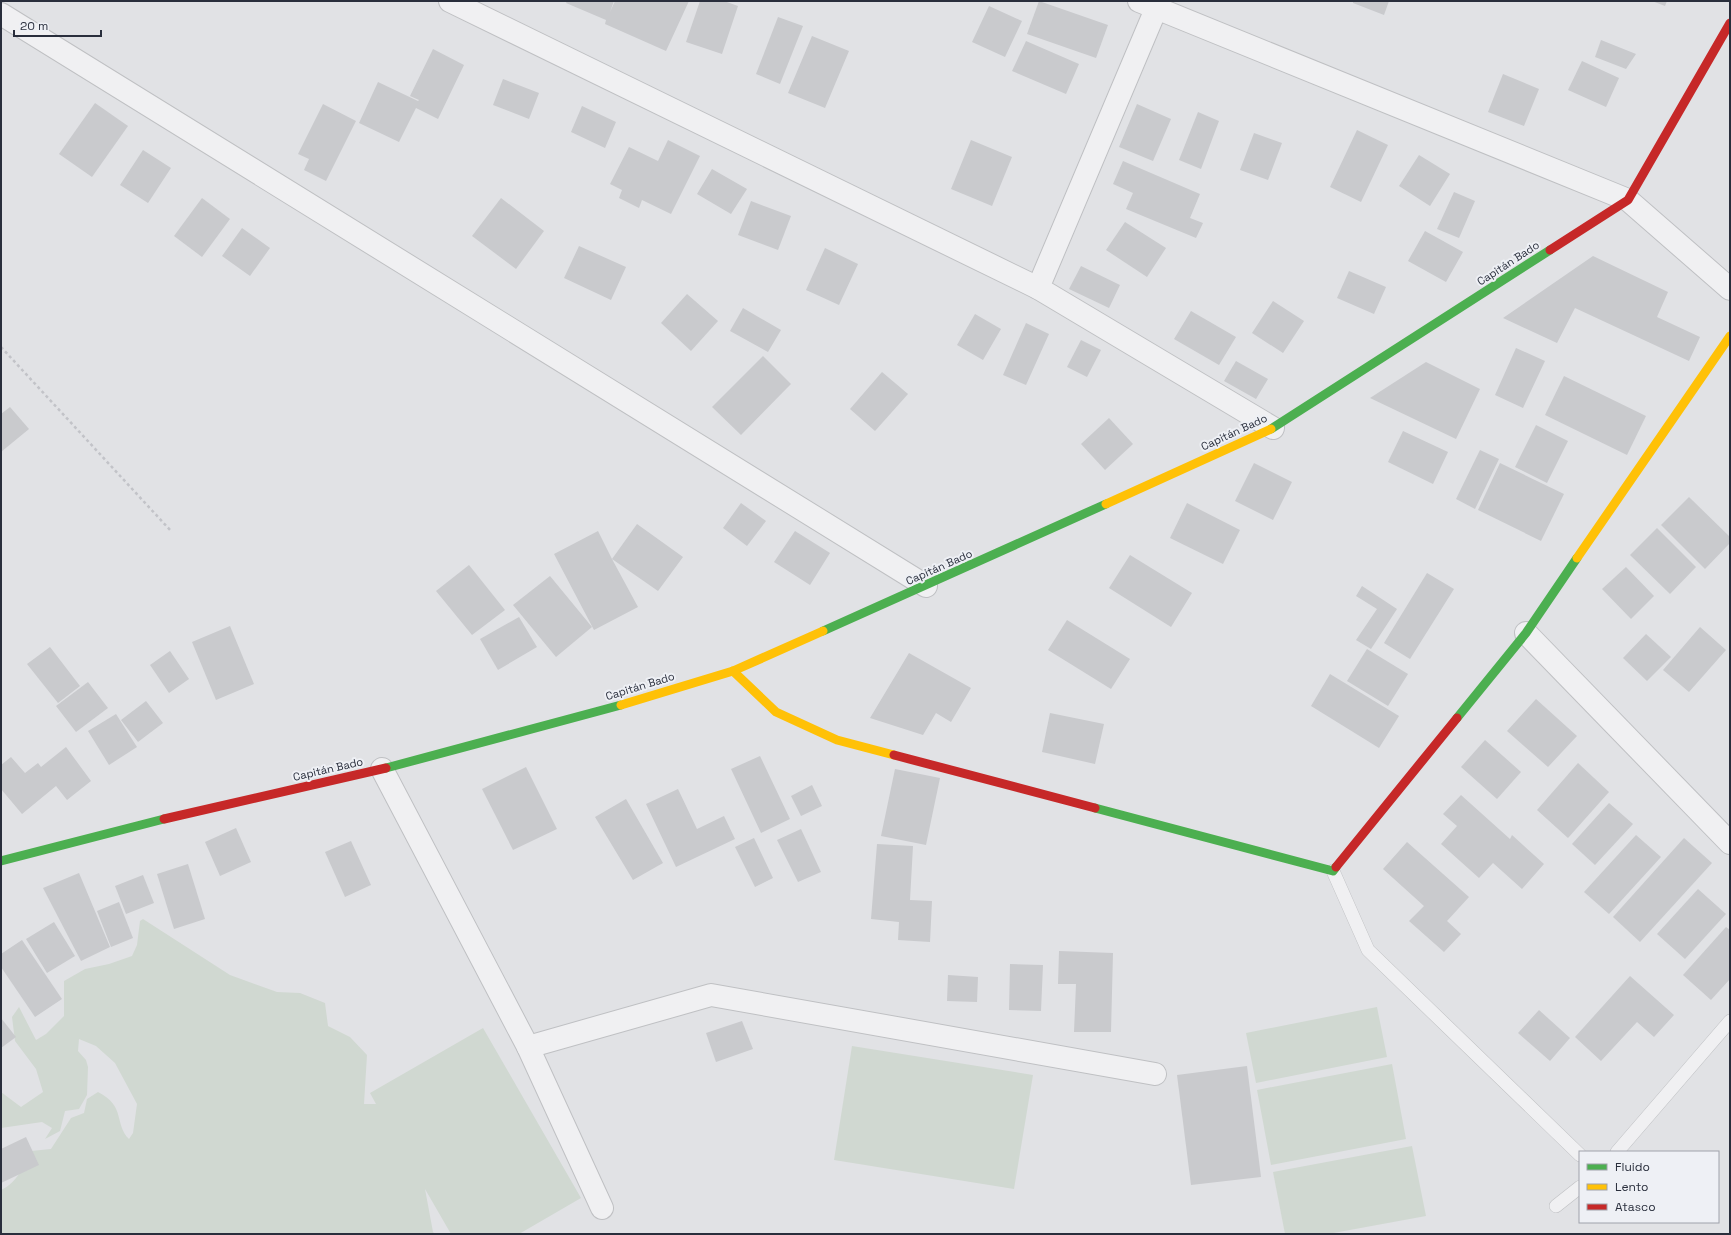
<svg xmlns="http://www.w3.org/2000/svg" width="1731" height="1235" viewBox="0 0 1731 1235" font-family="'Space Grotesk',sans-serif">
<style>
.green{fill:#d0d8d1}
.building{fill:#c9cacd}
.lines{fill:none;stroke-linecap:round;stroke-linejoin:round}
.lane-casing{stroke:#bfc0c3;stroke-width:14}
.street-casing{stroke:#bfc0c3;stroke-width:24}
.path{stroke:#c2c3c8;stroke-width:2.5;stroke-dasharray:3 3;stroke-linecap:butt}
.lane{stroke:#f0f0f2;stroke-width:13}
.street{stroke:#f0f0f2;stroke-width:22}
.fast{stroke:#4caf50;stroke-width:9}
.slow{stroke:#ffc107;stroke-width:9}
.jam{stroke:#c62828;stroke-width:9}
.labels{text-anchor:middle;dominant-baseline:central;stroke-width:4;stroke-linejoin:round;paint-order:stroke}
.street-label{font-size:11px;fill:#292e3c;stroke:#eef0f5}
</style>
<rect width="100%" height="100%" fill="#e1e2e5"/>
<g class="green">
<path d="M143,919L230,975L277,992L300,993L325,1003L328,1026L350,1037L367,1055L364,1104H376L370,1093L483,1028L581,1198L519,1234H451L425,1189L433,1232L435,1234H1V1190C17,1183 24,1166 31,1151L51,1149L71,1118L84,1113L87,1099L98,1092C126,1106 114,1124 129,1139L133,1133L137,1104L115,1063L96,1046L79,1039L78,1051L86,1060L88,1067L87,1095L79,1109L65,1111L60,1131L45,1139L52,1128L42,1122L1,1128V1092L21,1107L43,1092L36,1069L15,1041L12,1017L19,1007L36,1040L46,1034L64,1016V981L85,969L109,964L132,956L137,945L140,921Z"/>
<polygon points="1377,1007 1387,1057 1256,1083 1246,1033"/>
<polygon points="852,1046 1033,1075 1014,1189 834,1160"/>
<polygon points="1392,1064 1406,1139 1271,1165 1257,1090"/>
<polygon points="1412,1146 1426,1216 1328,1234 1285,1234 1273,1172"/>
</g>
<g class="building">
<polygon points="567,1 614,1 610,12 615,1 689,1 666,51 605,24 606,20 566,3"/>
<polygon points="700,1 724,1 738,6 722,54 686,42"/>
<polygon points="1039,1 1108,25 1096,58 1027,34"/>
<polygon points="1353,1 1389,1 1384,15 1353,3"/>
<polygon points="1652,1 1667,1 1665,6"/>
<polygon points="989,6 1022,21 1005,57 972,42"/>
<polygon points="778,17 803,26 780,84 756,74"/>
<polygon points="812,36 849,51 825,108 788,93"/>
<polygon points="1601,40 1636,54 1626,69 1595,57"/>
<polygon points="1026,41 1079,64 1066,94 1012,71"/>
<polygon points="433,49 464,65 438,119 416,108 399,142 359,123 378,82 418,101 419,100 410,96"/>
<polygon points="1582,61 1619,78 1606,107 1568,90"/>
<polygon points="1503,74 1539,89 1524,126 1488,112"/>
<polygon points="503,79 539,93 529,119 493,105"/>
<polygon points="95,103 128,126 92,177 59,154"/>
<polygon points="323,104 356,121 326,181 304,170 309,159 298,154"/>
<polygon points="1137,104 1171,119 1153,161 1119,147"/>
<polygon points="582,106 616,122 605,148 571,132"/>
<polygon points="1198,112 1219,121 1201,169 1179,160"/>
<polygon points="1357,130 1388,145 1361,202 1330,187"/>
<polygon points="1254,133 1282,143 1268,180 1240,170"/>
<polygon points="668,140 700,156 671,214 642,200 639,208 619,198 622,190 610,184 629,147 658,161"/>
<polygon points="971,140 1012,157 992,206 951,189"/>
<polygon points="143,150 171,168 148,203 120,185"/>
<polygon points="1419,155 1450,174 1430,206 1399,186"/>
<polygon points="1123,161 1200,194 1190,218 1203,223 1196,238 1126,209 1133,193 1113,184"/>
<polygon points="712,169 747,189 731,214 697,194"/>
<polygon points="1454,192 1475,201 1459,238 1437,229"/>
<polygon points="202,198 230,219 202,257 174,236"/>
<polygon points="501,198 544,231 516,269 472,236"/>
<polygon points="751,201 791,216 778,250 738,235"/>
<polygon points="1125,222 1166,248 1147,277 1106,250"/>
<polygon points="242,228 270,248 250,276 222,256"/>
<polygon points="1425,231 1463,252 1446,282 1408,261"/>
<polygon points="579,246 626,267 611,300 564,278"/>
<polygon points="825,248 858,264 839,305 806,290"/>
<polygon points="1593,256 1668,292 1657,317 1700,337 1689,361 1575,308 1557,343 1503,318"/>
<polygon points="1081,266 1120,285 1109,308 1069,289"/>
<polygon points="1349,271 1386,287 1374,314 1337,298"/>
<polygon points="687,294 718,321 691,351 661,323"/>
<polygon points="1273,301 1304,321 1283,353 1252,333"/>
<polygon points="743,308 781,330 768,352 730,331"/>
<polygon points="1191,311 1236,337 1219,365 1174,339"/>
<polygon points="975,314 1001,329 983,360 957,345"/>
<polygon points="1026,323 1049,334 1026,385 1003,375"/>
<polygon points="1081,340 1101,350 1087,377 1067,367"/>
<polygon points="1516,348 1545,361 1523,408 1495,395"/>
<polygon points="763,356 791,384 741,435 712,407"/>
<polygon points="1236,361 1268,379 1256,399 1224,381"/>
<polygon points="1426,362 1480,389 1456,439 1370,398"/>
<polygon points="882,372 908,394 875,431 850,409"/>
<polygon points="1564,376 1646,416 1627,455 1545,415"/>
<polygon points="10,407 29,429 1,452 1,414"/>
<polygon points="1109,418 1133,444 1105,470 1081,444"/>
<polygon points="1536,425 1568,441 1547,483 1515,467"/>
<polygon points="1403,431 1448,452 1433,484 1388,462"/>
<polygon points="1480,450 1499,459 1475,509 1456,499"/>
<polygon points="1254,463 1292,482 1273,520 1235,501"/>
<polygon points="1500,463 1564,494 1541,541 1478,510"/>
<polygon points="1689,497 1730,537 1730,543 1705,569 1661,525"/>
<polygon points="741,503 766,521 747,546 723,528"/>
<polygon points="1187,503 1240,530 1223,564 1170,538"/>
<polygon points="637,524 683,557 658,591 612,559 638,607 594,630 554,554 598,531 612,559"/>
<polygon points="1657,528 1696,567 1670,594 1630,555"/>
<polygon points="795,531 830,553 810,585 774,562"/>
<polygon points="1130,555 1192,593 1171,627 1109,588"/>
<polygon points="469,565 505,610 472,635 436,591"/>
<polygon points="1626,567 1654,596 1631,619 1602,589"/>
<polygon points="1427,573 1454,589 1410,659 1384,643"/>
<polygon points="550,576 592,627 556,657 513,605"/>
<polygon points="1362,586 1397,609 1371,649 1356,640 1377,609 1356,596"/>
<polygon points="519,617 537,647 498,670 480,639"/>
<polygon points="1067,620 1130,659 1111,689 1048,650"/>
<polygon points="230,626 254,684 216,700 192,642"/>
<polygon points="1700,627 1726,650 1689,692 1663,670"/>
<polygon points="1646,634 1671,657 1647,681 1623,658"/>
<polygon points="50,647 80,686 58,703 27,664"/>
<polygon points="1367,649 1408,674 1388,706 1347,681"/>
<polygon points="170,651 189,679 169,693 150,665"/>
<polygon points="909,653 971,688 951,722 936,713 923,735 870,718"/>
<polygon points="1330,674 1399,716 1379,748 1311,706"/>
<polygon points="88,682 108,708 76,732 56,706"/>
<polygon points="1536,699 1577,736 1548,767 1507,731"/>
<polygon points="146,701 163,723 138,742 121,720"/>
<polygon points="1050,713 1104,724 1095,764 1042,752"/>
<polygon points="116,714 137,747 109,765 88,731"/>
<polygon points="1485,740 1521,772 1497,799 1461,767"/>
<polygon points="66,747 91,781 67,800 56,786 22,814 1,789 1,765 11,757 25,773 38,763 41,767"/>
<polygon points="760,756 790,819 761,833 731,769"/>
<polygon points="1578,763 1609,792 1568,838 1537,810"/>
<polygon points="526,767 557,829 513,850 482,789"/>
<polygon points="895,769 940,778 926,845 881,836"/>
<polygon points="812,785 822,806 801,816 791,796"/>
<polygon points="678,789 697,829 724,816 735,839 676,867 646,804"/>
<polygon points="1461,795 1510,839 1512,835 1544,864 1522,889 1493,863 1479,878 1441,844 1457,826 1443,814"/>
<polygon points="626,799 663,863 633,880 595,817"/>
<polygon points="1609,803 1633,824 1595,865 1572,844"/>
<polygon points="236,828 251,862 220,876 205,842"/>
<polygon points="801,829 821,872 798,882 777,840"/>
<polygon points="1636,835 1661,857 1609,914 1584,892"/>
<polygon points="754,838 773,878 755,887 735,847"/>
<polygon points="1684,838 1712,863 1640,942 1613,917"/>
<polygon points="351,841 371,885 345,897 325,852"/>
<polygon points="1407,842 1469,897 1447,921 1461,934 1444,952 1409,921 1424,906 1383,869"/>
<polygon points="877,844 913,846 910,900 932,901 930,942 898,940 899,922 871,919"/>
<polygon points="188,864 205,919 174,929 157,874"/>
<polygon points="79,873 110,947 81,961 43,888"/>
<polygon points="143,875 154,903 126,914 115,886"/>
<polygon points="1698,889 1726,914 1685,959 1657,934"/>
<polygon points="119,902 133,938 111,947 97,911"/>
<polygon points="54,922 75,956 47,973 26,939"/>
<polygon points="1726,927 1730,930 1730,979 1711,1000 1683,975"/>
<polygon points="22,940 62,999 35,1017 1,967 1,954"/>
<polygon points="1059,951 1113,953 1111,1032 1074,1032 1076,984 1058,984"/>
<polygon points="1010,964 1043,965 1041,1011 1009,1010"/>
<polygon points="948,975 978,977 977,1002 947,1001"/>
<polygon points="1630,976 1674,1015 1654,1037 1637,1022 1601,1061 1575,1037"/>
<polygon points="1539,1010 1570,1038 1550,1061 1518,1033"/>
<polygon points="1,1018 16,1037 1,1048"/>
<polygon points="742,1021 753,1049 716,1062 706,1033"/>
<polygon points="1247,1066 1261,1177 1191,1185 1177,1075"/>
<polygon points="26,1137 39,1165 1,1183 1,1149"/>
</g>
<g class="lines">
<g class="lane-casing">
<g id="lane">
<polyline points="1333,871 1368,950 1580,1155"/>
<polyline points="1617,1152 1730,1021"/>
<polyline points="1556,1206 1580,1187"/>
</g>
</g>
<g class="street-casing">
<g id="street">
<polyline points="450,1 1038,288 1273,428"/>
<polyline points="1139,1 1628,200 1730,289"/>
<polyline points="1,14 926,586"/>
<polyline points="1038,288 1156,9"/>
<polyline points="1526,633 1730,843"/>
<polyline points="382,769 528,1047 602,1208"/>
<polyline points="528,1047 711,995 1155,1074"/>
</g>
</g>
<polyline class="path" points="1,347 171,531"/>
<use href="#lane" class="lane"/>
<use href="#street" class="street"/>
<g class="fast">
<polyline points="1271,429 1550,250"/>
<polyline points="823,631 1106,504"/>
<polyline points="1457,718 1526,633 1577,558"/>
<polyline points="386,768 621,705"/>
<polyline points="1095,808 1333,871 1336,867"/>
<polyline points="1,861 164,819"/>
</g>
<g class="slow">
<polyline points="1106,504 1271,429"/>
<polyline points="1577,558 1730,336"/>
<polyline points="733,671 776,712 837,740 894,755"/>
<polyline points="621,705 733,671 823,631"/>
</g>
<g class="jam">
<polyline points="1550,250 1628,200 1730,23"/>
<polyline points="894,755 1095,808"/>
<polyline points="164,819 386,768"/>
<polyline points="1336,867 1457,718"/>
</g>
</g>
<g class="labels">
<g class="street-label">
<text transform="translate(1508 263) rotate(-33)">Capitán Bado</text>
<text transform="translate(1234 432) rotate(-25)">Capitán Bado</text>
<text transform="translate(939 567) rotate(-24)">Capitán Bado</text>
<text transform="translate(640 686) rotate(-17)">Capitán Bado</text>
<text transform="translate(328 769) rotate(-13)">Capitán Bado</text>
</g>
</g>
<rect width="1731" height="1235" fill="none" stroke="#292e3c" stroke-width="4"/>
<rect x="1579" y="1151" width="140" height="72" fill="#eef0f5" stroke="#9fa2ab"/>
<rect x="1587" y="1164" width="20" height="6" fill="#4caf50" stroke="#9fa2ab"/>
<text x="1615" y="1171" font-size="12" fill="#292e3c">Fluido</text>
<rect x="1587" y="1184" width="20" height="6" fill="#ffc107" stroke="#9fa2ab"/>
<text x="1615" y="1191" font-size="12" fill="#292e3c">Lento</text>
<rect x="1587" y="1204" width="20" height="6" fill="#c62828" stroke="#9fa2ab"/>
<text x="1615" y="1211" font-size="12" fill="#292e3c">Atasco</text>
<path d="M14 30v6h87v-6" fill="none" stroke="#292e3c" stroke-width="2"/>
<text x="20" y="30" font-size="12" fill="#292e3c" stroke="#eef0f5" stroke-width="3" paint-order="stroke">20 m</text>
</svg>
